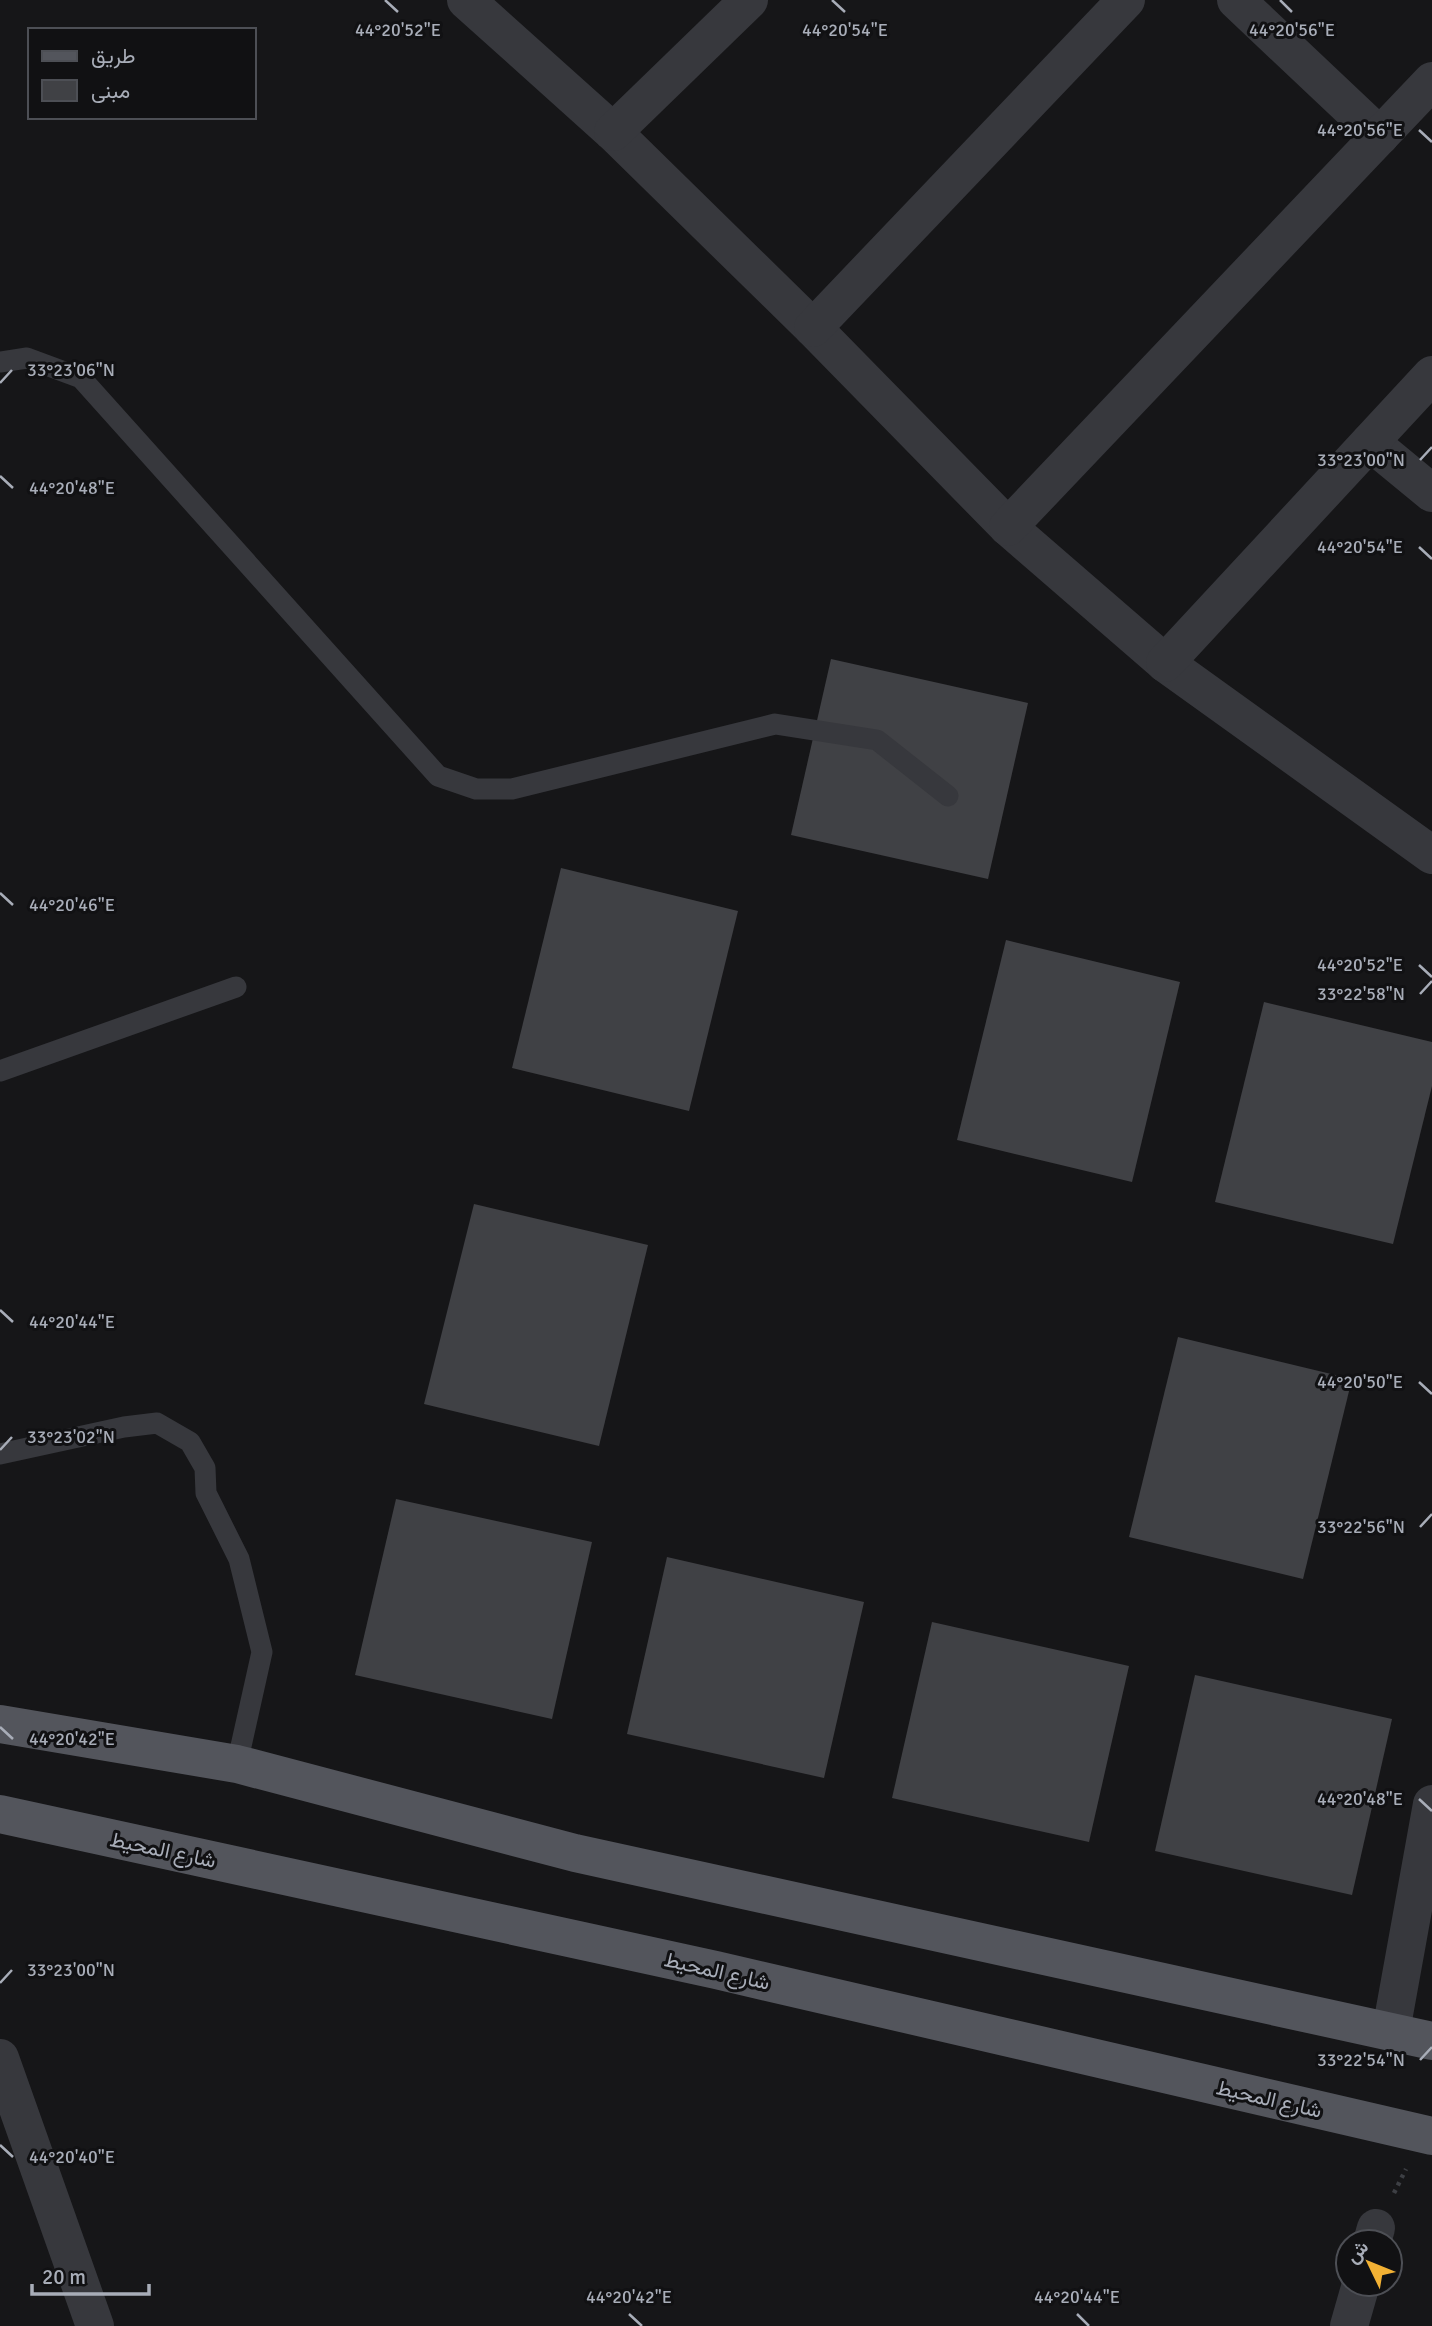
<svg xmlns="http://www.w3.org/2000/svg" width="1432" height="2326" viewBox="0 0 1432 2326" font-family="Signika,Vazirmatn,sans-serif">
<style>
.building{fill:#404145}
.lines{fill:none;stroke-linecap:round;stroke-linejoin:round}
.path{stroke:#3d3f44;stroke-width:4.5;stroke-dasharray:3.5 5;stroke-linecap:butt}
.service{stroke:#37383d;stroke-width:21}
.minor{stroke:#37383d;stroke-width:38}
.primary{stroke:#53555c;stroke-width:38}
.ticks{fill:none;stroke:#a8adb8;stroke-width:2.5}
.labels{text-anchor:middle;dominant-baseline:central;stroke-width:6;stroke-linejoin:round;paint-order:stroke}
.street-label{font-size:21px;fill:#a8adb8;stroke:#111113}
.ticks-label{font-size:18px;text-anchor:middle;fill:#a8adb8;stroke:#111113;stroke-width:6;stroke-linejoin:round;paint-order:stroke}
</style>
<rect width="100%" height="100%" fill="#161618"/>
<g class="building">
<polygon points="831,659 1028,703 988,879 791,835"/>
<polygon points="561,868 738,911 689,1111 512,1068"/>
<polygon points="1006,940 1180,982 1132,1182 957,1140"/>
<polygon points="1264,1002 1432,1042 1432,1086 1393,1244 1215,1202"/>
<polygon points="474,1204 648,1245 599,1446 424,1404"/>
<polygon points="1178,1337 1352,1379 1303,1579 1129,1537"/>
<polygon points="396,1499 592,1542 552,1719 355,1675"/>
<polygon points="667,1557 864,1602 824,1778 627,1734"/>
<polygon points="932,1622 1129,1666 1089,1842 892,1798"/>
<polygon points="1195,1675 1392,1719 1352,1895 1155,1851"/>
</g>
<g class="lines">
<polyline class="path" points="1394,2193 1406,2169"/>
<g class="service">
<polyline points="0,362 27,358 81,378 438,776 476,789 512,789 775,724 877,740 948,796"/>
<polyline points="0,1071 236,987"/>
<polyline points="0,1454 124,1427 157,1423 190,1442 205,1468 206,1493 239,1559 262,1652 237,1764"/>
</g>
<g class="minor">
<polyline points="466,0 613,132 813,328 1008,527 1165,663 1432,855"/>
<polyline points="1236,0 1380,136"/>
<polyline points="613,132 749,0"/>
<polyline points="813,328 1126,0"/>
<polyline points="1370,442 1432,493"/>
<polyline points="1008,527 1432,81"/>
<polyline points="1165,663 1432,375"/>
<polyline points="1391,2031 1432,1804"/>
<polyline points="0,2058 95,2326"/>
<polyline points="1372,2242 1376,2228"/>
<polyline points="1349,2326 1361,2284"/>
</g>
<g class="primary">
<polyline points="0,1724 237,1764 575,1853 1432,2041"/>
<polyline points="0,1814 716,1970 1432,2136"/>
</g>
</g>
<path class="ticks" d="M385,0L398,12M832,0L845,12M1280,0L1292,12M1419,130L1432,142M0,383L12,370M1420,460L1432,447M0,476L13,488M1419,547L1432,559M0,893L13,905M1419,965L1432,977M1420,994L1432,981M0,1310L13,1322M1419,1382L1432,1394M0,1450L12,1437M1420,1527L1432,1514M0,1727L13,1739M1419,1799L1432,1811M0,1983L12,1970M1420,2060L1432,2047M0,2145L13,2157M629,2314L642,2326M1077,2314L1089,2326"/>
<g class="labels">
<g class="street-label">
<text transform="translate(163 1850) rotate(12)">شارع المحيط</text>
<text transform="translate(717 1971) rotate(13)">شارع المحيط</text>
<text transform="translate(1269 2099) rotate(13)">شارع المحيط</text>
</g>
</g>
<g class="ticks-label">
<text x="398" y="36">44°20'52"E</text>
<text x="845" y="36">44°20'54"E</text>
<text x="1292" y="36">44°20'56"E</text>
<text x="1360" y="136">44°20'56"E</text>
<text x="71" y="376">33°23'06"N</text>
<text x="1361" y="466">33°23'00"N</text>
<text x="72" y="494">44°20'48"E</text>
<text x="1360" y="553">44°20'54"E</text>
<text x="72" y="911">44°20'46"E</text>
<text x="1360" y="971">44°20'52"E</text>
<text x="1361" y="1000">33°22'58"N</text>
<text x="72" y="1328">44°20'44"E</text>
<text x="1360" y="1388">44°20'50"E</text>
<text x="71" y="1443">33°23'02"N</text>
<text x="1361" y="1533">33°22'56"N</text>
<text x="72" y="1745">44°20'42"E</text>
<text x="1360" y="1805">44°20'48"E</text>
<text x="71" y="1976">33°23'00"N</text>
<text x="1361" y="2066">33°22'54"N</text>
<text x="72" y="2163">44°20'40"E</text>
<text x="629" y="2303">44°20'42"E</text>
<text x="1077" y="2303">44°20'44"E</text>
</g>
<rect x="28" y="28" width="228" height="91" fill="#111113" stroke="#4d4f55" stroke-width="2"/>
<rect x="42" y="51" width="35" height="10" fill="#53555c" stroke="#4d4f55" stroke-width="2"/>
<text x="91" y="63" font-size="21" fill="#a8adb8">طريق</text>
<rect x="42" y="80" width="35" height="21" fill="#404145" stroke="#4d4f55" stroke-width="2"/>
<text x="91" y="98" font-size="21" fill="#a8adb8">مبنى</text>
<g transform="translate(1369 2263) rotate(313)"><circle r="33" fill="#111113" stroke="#4d4f55" stroke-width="2"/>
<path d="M0-5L12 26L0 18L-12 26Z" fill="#f2b134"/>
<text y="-10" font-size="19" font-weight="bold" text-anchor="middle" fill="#a8adb8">ش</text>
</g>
<path d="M32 2284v10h117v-10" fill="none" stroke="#a8adb8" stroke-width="3.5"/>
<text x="42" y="2284" font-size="21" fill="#a8adb8" stroke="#111113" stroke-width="5" paint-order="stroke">20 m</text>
</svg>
